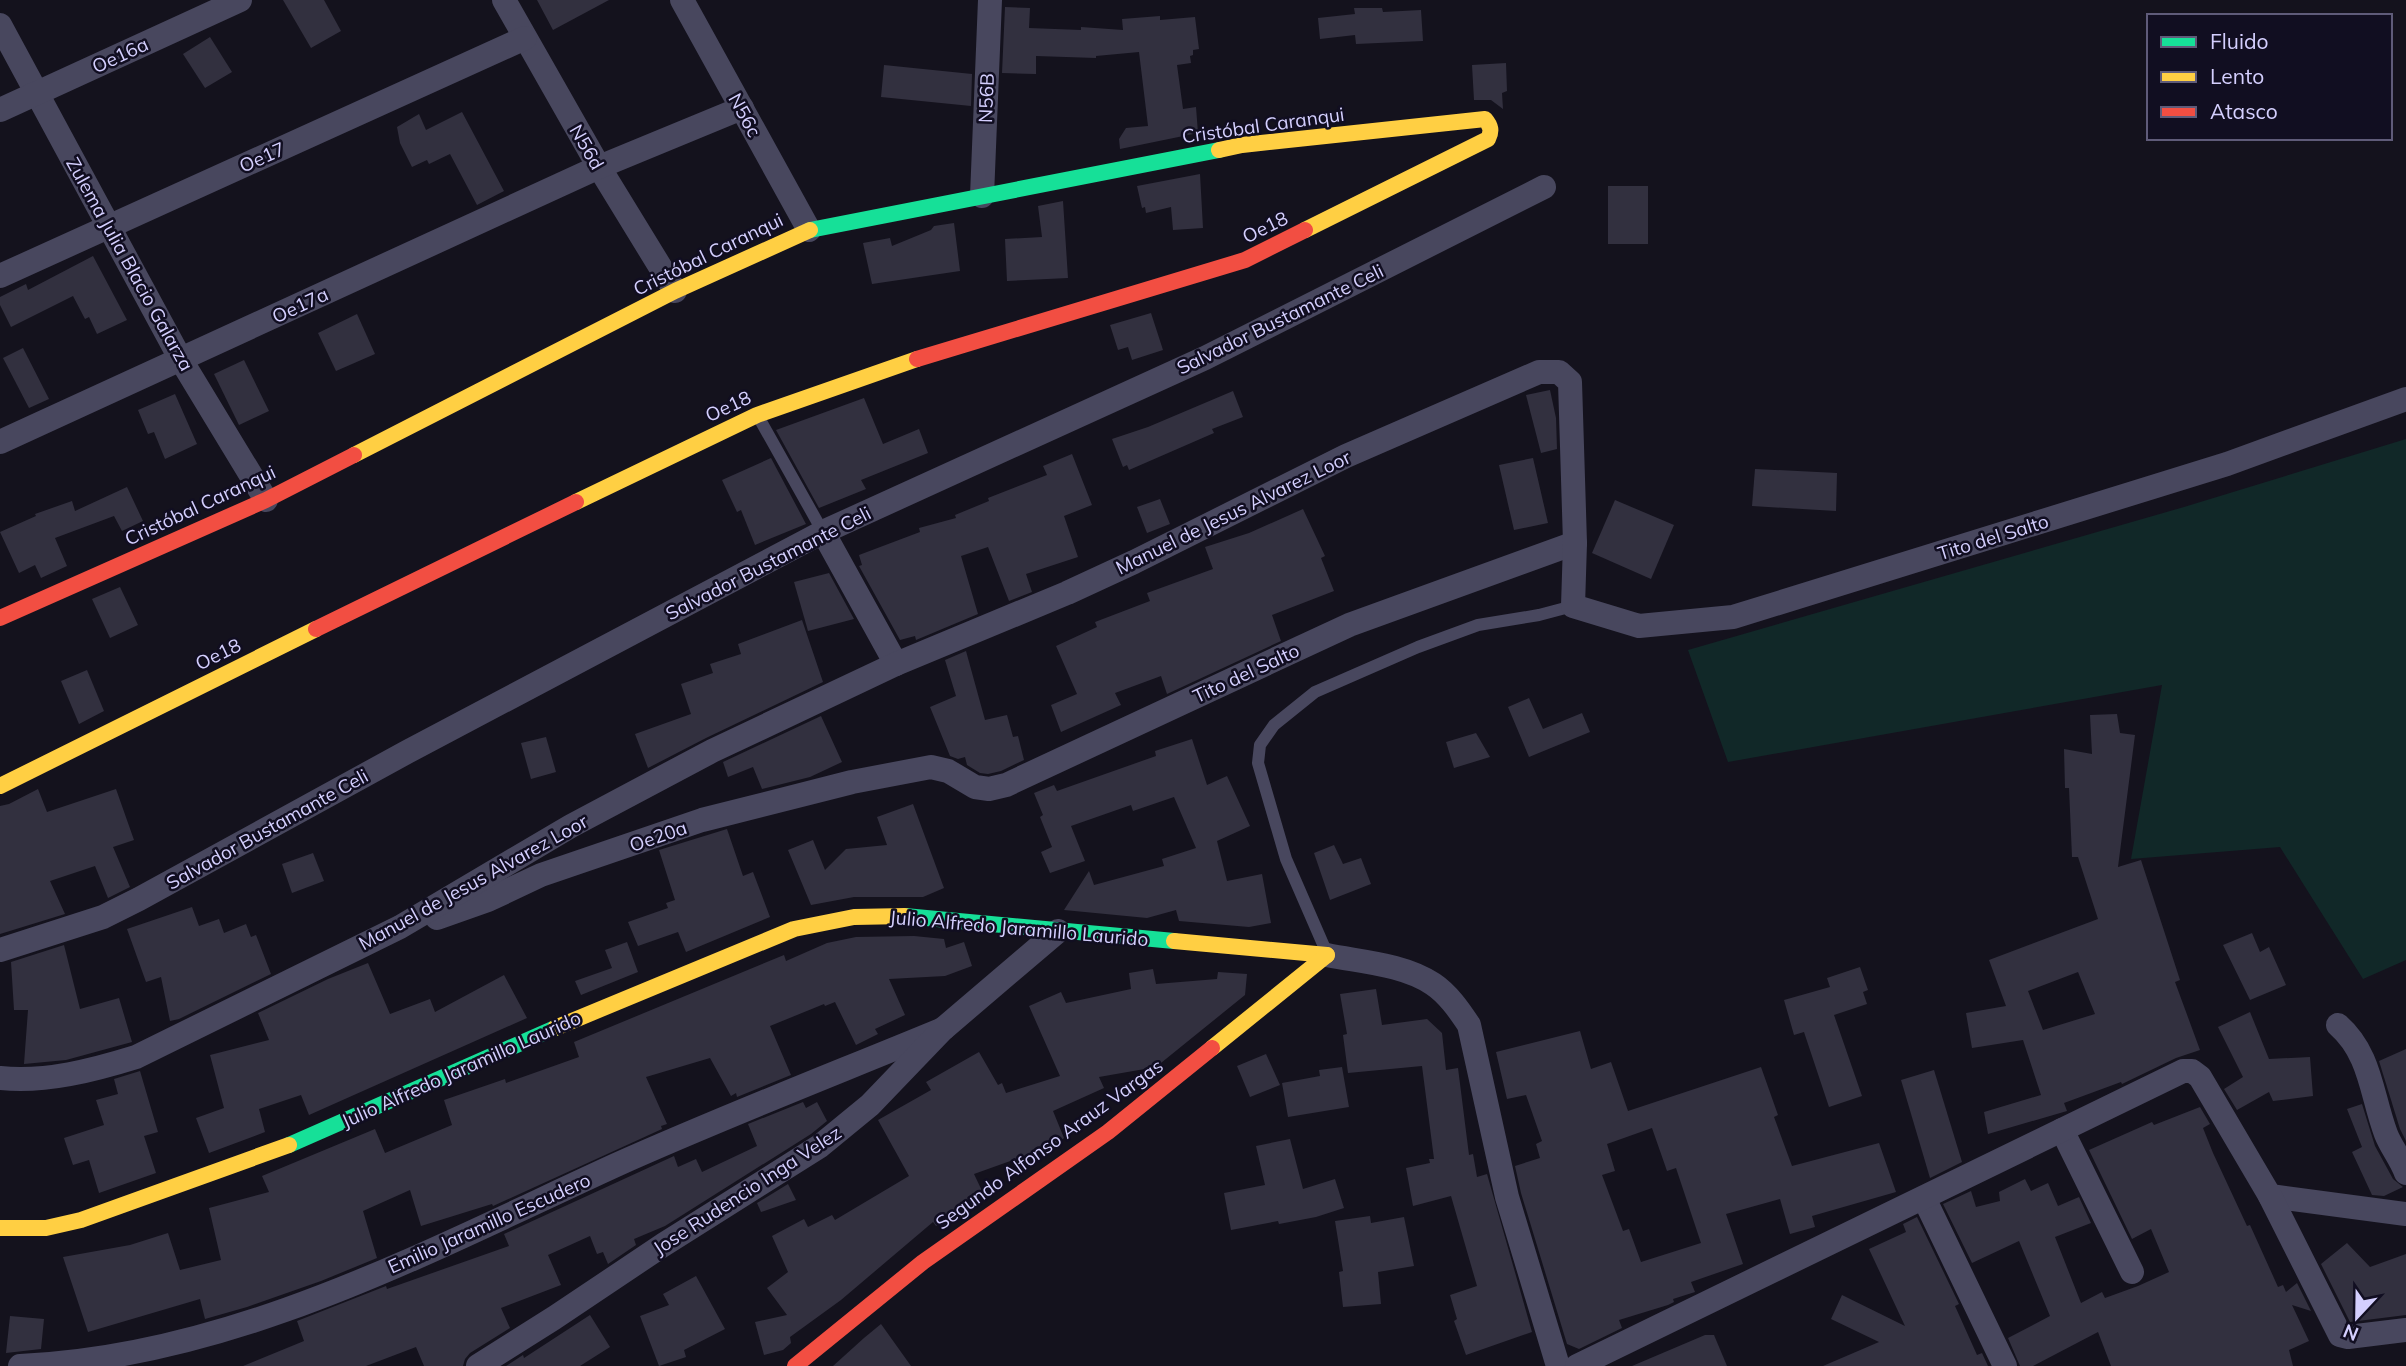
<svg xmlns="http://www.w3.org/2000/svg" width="2406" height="1366" viewBox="0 0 2406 1366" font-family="Mulish,sans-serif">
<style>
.green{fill:#112828}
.building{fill:#32303f;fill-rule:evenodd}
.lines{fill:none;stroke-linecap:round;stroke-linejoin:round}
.lane{stroke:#48475e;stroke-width:12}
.street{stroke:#48475e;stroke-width:24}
.fast{stroke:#16e098;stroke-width:16}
.slow{stroke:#ffcf43;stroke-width:16}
.jam{stroke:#f24e42;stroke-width:16}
.labels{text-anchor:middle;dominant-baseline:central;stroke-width:5;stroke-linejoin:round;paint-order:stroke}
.street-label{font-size:19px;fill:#d4cffe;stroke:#110e21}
</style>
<rect width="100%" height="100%" fill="#14121d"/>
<polygon class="green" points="2406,439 2406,960 2363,979 2280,847 2131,859 2162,685 1728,762 1688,650 2184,507"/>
<g class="building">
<polygon points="283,0 324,0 341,31 311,48"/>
<polygon points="537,0 609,0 553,30"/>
<polygon points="1005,7 1030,8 1029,28 1081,30 1081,27 1123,30 1122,19 1160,16 1160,20 1195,17 1199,49 1193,50 1193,55 1190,56 1191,63 1177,65 1183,109 1196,107 1198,133 1120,149 1119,139 1126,128 1148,126 1139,52 1096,56 1096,58 1036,56 1036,74 1002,73"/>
<polygon points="1354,8 1382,8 1383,12 1421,10 1423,41 1356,44 1355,35 1320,39 1318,18 1355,14"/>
<polygon points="210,37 232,72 205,88 183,54"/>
<polygon points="1506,63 1507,91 1502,93 1503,109 1491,100 1474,100 1472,65"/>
<polygon points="884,65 972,74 971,106 881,97"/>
<polygon points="462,112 504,191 477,205 450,154 429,164 427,160 412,167 400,143 397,127 419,114 426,130"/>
<polygon points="1200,174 1203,228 1173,230 1171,207 1146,213 1145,207 1142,208 1137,186"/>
<rect x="1608" y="186" width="40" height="58"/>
<polygon points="1063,201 1068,278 1007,281 1005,239 1042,237 1038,206"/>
<polygon points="954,223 960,271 872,284 863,243 890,238 892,246 931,230 934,226"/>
<polygon points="93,256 127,320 97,334 89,317 85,319 73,296 11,327 0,305 0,297 26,284 28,290"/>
<polygon points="1151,313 1163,350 1132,360 1128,347 1118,350 1110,325"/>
<polygon points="357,314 375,354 336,371 318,333"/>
<polygon points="23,348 49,399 29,408 3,358"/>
<polygon points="244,360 269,411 239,425 214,374"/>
<polygon points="1550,390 1556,418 1557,449 1541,453 1526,395"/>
<polygon points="1233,391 1243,417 1212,429 1214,433 1129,470 1127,465 1123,467 1112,439 1148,427"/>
<polygon points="175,394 197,444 165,459 154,432 148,434 138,410"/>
<polygon points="864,398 883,444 919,429 928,453 861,480 866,489 819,508 776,430"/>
<polygon points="1072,454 1092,505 1064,516 1078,557 1026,574 1032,592 1009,601 988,547 961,556 978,614 916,640 915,636 900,640 859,566 862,565 859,555 920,532 919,528 956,518 955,515 989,501 988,498 1047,475 1043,466"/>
<polygon points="771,458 806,524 755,545 741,510 737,512 722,480"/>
<polygon points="1533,458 1548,523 1514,530 1499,465"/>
<polygon points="1755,469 1837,473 1836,511 1752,506"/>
<polygon points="127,487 143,521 122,531 114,516 55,538 67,566 41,578 35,565 19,573 0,532 36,516 35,514 72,501 75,511"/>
<polygon points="1160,499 1170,524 1147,533 1137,507"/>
<polygon points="1615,500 1674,525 1651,579 1592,553"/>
<polygon points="1303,509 1325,556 1321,558 1334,591 1272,615 1281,641 1167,694 1161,676 1115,693 1121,705 1061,732 1051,705 1077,694 1056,646 1097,627 1095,622 1150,601 1147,593 1213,569 1205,547 1249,533"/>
<polygon points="829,573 854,619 808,631 794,582"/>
<polygon points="120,587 138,625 110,638 92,599"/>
<polygon points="802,620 823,682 706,738 648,768 635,734 691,714 681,684 713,673 710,664 741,654 738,644"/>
<polygon points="966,651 985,720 1007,715 1013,737 1018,736 1024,760 1001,771 988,774 980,773 967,765 965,757 958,759 950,756 930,707 956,696 945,660"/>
<polygon points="87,670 104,711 79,724 61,681"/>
<polygon points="1529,698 1543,729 1582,713 1590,732 1529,757 1508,707"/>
<path d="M2117,714L2120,733L2135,735L2118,867L2141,860L2180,980L2175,982L2200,1050L2176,1058L2122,1084L2121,1082L2064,1103L2067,1111L1988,1134L1984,1112L2041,1095L2023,1040L1972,1048L1966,1013L2006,1006L1989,960L2098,919L2078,857H2072L2069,788H2065L2064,749L2092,754L2090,715ZM2078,972L2095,1014L2043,1030L2028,991Z"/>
<polygon points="821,716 842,762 810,777 762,789 753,767 728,777 723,762"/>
<polygon points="1476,733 1490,757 1454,768 1446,742"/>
<polygon points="546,737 556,772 531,779 521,743"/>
<polygon points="1192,739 1207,785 1227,776 1250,826 1217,841 1227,881 1262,874 1271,923 1249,927 1179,921 1176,910 1147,918 1064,910 1089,871 1094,885 1164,866 1162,859 1196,848 1174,797 1133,811 1131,805 1071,826 1085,861 1050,873 1041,852 1052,847 1040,817 1043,815 1034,793 1054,785 1057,791 1156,756 1155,751"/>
<polygon points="38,789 47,812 116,789 134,840 113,847 130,887 108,898 95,866 50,881 65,914 0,934 0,806 9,804"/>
<polygon points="913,804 944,888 923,897 854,897 811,905 788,850 813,840 825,870 846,849 887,845 877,817"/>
<polygon points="727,829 743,876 753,872 770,917 686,952 678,932 638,946 628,922 668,908 666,903 675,900 659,850"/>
<polygon points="1334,845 1343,864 1361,858 1371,884 1330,900 1314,853"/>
<polygon points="313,853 324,881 292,893 282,864"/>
<polygon points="192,907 199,926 219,919 224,933 246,924 251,937 256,935 271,974 179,1019 170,1021 161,977 146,982 127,929"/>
<polygon points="2252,933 2260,952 2269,947 2286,985 2250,1000 2223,945"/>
<polygon points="914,936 944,939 946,948 964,942 972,966 945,976 889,979 905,1015 875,1029 878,1034 856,1045 835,1002 825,1006 824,1004 770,1026 791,1075 737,1097 736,1093 731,1096 710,1058 646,1077 667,1124 661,1126 662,1129 493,1206 492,1204 421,1226 410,1190 363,1211 377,1258 321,1281 247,1307 205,1319 200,1299 88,1332 63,1257 130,1245 168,1233 180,1270 221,1260 209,1208 269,1192 262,1176 375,1129 385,1153 452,1125 444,1100 505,1079 506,1083 579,1057 574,1042 784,955 786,961 827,943 856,937"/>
<polygon points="627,942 638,972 581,995 575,981 612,968 605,950"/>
<polygon points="64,945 80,1009 119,998 132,1042 66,1060 24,1064 28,1010 14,1010 11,962"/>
<polygon points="368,963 390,1014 430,999 435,1012 504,975 527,1018 309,1115 301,1095 259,1109 265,1132 209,1153 196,1118 224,1108 210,1055 269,1040 258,1013 328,979"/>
<polygon points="1860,967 1868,990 1863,992 1867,1004 1834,1015 1862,1096 1829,1107 1804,1032 1794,1035 1784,1000 1830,987 1827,978"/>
<polygon points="1153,969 1156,984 1217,979 1218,972 1247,974 1245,995 1156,1067 1099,1077 1104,1088 1053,1111 1064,1138 1055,1145 974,1174 984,1195 936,1226 933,1222 841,1300 790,1337 791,1343 783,1350 764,1355 755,1322 787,1315 767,1288 788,1272 772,1236 804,1219 808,1227 832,1215 835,1220 909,1176 878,1120 931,1090 926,1082 979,1052 998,1085 1002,1083 1006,1093 1060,1076 1029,1006 1061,992 1066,1003 1131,989 1129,973"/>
<polygon points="1376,989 1382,1025 1427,1019 1442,1033 1446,1070 1458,1068 1469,1155 1473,1154 1477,1177 1487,1174 1532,1332 1466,1355 1454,1321 1457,1319 1450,1295 1477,1286 1451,1196 1413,1206 1406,1168 1430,1163 1429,1159 1434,1159 1422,1066 1348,1073 1343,1035 1347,1034 1340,994"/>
<polygon points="2250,1012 2269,1059 2310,1057 2313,1096 2273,1101 2269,1092 2237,1110 2224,1089 2243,1077 2218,1027"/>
<path d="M1580,1031L1591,1069L1611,1062L1628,1111L1761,1067L1778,1115L1774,1117L1792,1166L1879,1143L1896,1192L1812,1216L1815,1227L1790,1234L1780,1199L1726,1214L1743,1264L1691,1282L1695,1292L1673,1299L1674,1302L1668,1305L1619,1320L1622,1328L1579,1349L1567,1344L1521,1193L1515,1166L1540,1158L1536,1144L1542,1141L1526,1095L1507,1099L1496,1052ZM1652,1128L1667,1171L1676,1168L1701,1243L1641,1262L1629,1229L1623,1231L1602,1175L1615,1171L1607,1144Z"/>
<polygon points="2406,1049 2406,1141 2400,1129 2379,1061"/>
<polygon points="1266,1054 1280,1085 1250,1097 1237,1066"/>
<polygon points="1342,1067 1349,1107 1288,1117 1282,1083 1320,1076 1319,1070"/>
<polygon points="1934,1070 1962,1162 1930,1178 1901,1080"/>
<polygon points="140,1071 158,1132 144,1136 156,1173 99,1193 89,1160 73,1165 64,1138 104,1125 96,1100 118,1094 114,1079"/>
<polygon points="803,1102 806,1108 817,1102 827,1121 811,1134 665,1226 634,1239 636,1245 608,1264 603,1252 597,1254 590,1236 548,1255 561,1285 501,1308 510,1328 470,1353 465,1359 463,1366 424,1366 416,1347 366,1366 243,1366 304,1341 297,1321 386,1286 387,1289 509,1246 504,1234 674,1156 678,1167 696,1159 702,1172 757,1146 748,1124"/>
<polygon points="2362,1104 2375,1146 2393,1179 2403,1187 2384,1196 2372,1195 2352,1152 2362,1147 2347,1109"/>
<polygon points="2200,1107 2210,1124 2203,1128 2213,1153 2247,1226 2250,1225 2278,1287 2283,1285 2286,1292 2297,1283 2311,1311 2292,1305 2309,1341 2289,1350 2293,1366 2111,1366 2098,1332 2033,1366 2020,1366 2008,1338 2050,1316 2019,1241 1972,1263 1943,1204 1971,1191 1976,1207 2000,1201 1999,1192 2025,1179 2031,1191 2048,1183 2058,1206 2079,1197 2091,1223 2055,1237 2081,1303 2102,1292 2105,1298 2138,1286 2169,1272 2151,1229 2132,1239 2089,1150 2152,1122 2154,1125"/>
<polygon points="1290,1139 1303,1189 1335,1179 1344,1208 1316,1217 1279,1224 1278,1221 1231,1230 1224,1193 1265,1185 1256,1146"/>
<polygon points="788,1184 796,1200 761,1212 757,1203"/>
<polygon points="1370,1216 1371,1223 1404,1217 1414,1266 1378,1272 1381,1304 1343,1307 1339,1272 1343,1271 1335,1221"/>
<polygon points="1917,1217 1959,1304 1955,1306 1977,1355 1982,1353 1988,1366 1823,1366 1879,1342 1831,1319 1842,1295 1905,1326 1869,1249 1906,1232 1903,1224"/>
<polygon points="2347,1243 2370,1267 2406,1254 2406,1315 2350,1322 2321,1264"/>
<polygon points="696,1276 725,1329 684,1350 686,1357 659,1366 640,1316 669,1305 663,1294"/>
<polygon points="590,1315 610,1347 580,1366 506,1366 523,1355 524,1358"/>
<polygon points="10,1316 44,1319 41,1349 6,1353"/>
<polygon points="881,1324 911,1366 833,1366 864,1338"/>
<polygon points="1705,1335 1714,1335 1727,1366 1632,1366"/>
</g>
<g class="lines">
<g class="lane">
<polyline points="759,418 823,532"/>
<polyline points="1326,951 1286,859 1258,763 1260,745 1274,725 1315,692 1418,647 1478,625 1539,615 1573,606"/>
</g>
<g class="street">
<polyline points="504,0 599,167 675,291"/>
<polyline points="682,0 809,230"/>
<polyline points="0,25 181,360 266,500"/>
<polyline points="0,110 240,0"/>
<polyline points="982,196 990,0"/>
<polyline points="0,276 525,38"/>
<polyline points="0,442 599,167 742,108"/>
<polyline points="823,532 896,664"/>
<polyline points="437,918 488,900 541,875 702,820 852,782 931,767 948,771 975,787 989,789 1006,785 1349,625 1575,543"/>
<polyline points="0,950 103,917 139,899 407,752 823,532 1205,358 1544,187"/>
<path d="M1327,955C1361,962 1403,964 1433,984C1448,994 1459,1010 1469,1025L1507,1197L1558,1366"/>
<path d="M2338,1025C2371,1054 2371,1094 2386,1134C2391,1147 2401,1159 2406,1173"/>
<path d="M0,1078C45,1083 94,1070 136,1057L400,927L571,826L712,751L896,664L1067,593L1134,562L1346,456L1539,372H1559L1570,382L1575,543L1573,606L1639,626L1733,617L2227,464L2406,399"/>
<polyline points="2062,1130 2132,1272"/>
<polyline points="2270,1196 2406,1214"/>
<polyline points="1924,1198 2005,1366"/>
<path d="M20,1366C232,1357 426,1252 616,1165C723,1117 834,1074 943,1029"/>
<polyline points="478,1366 554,1318 663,1245 820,1146 870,1105 943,1029 1058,931"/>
<polyline points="1577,1366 2183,1071 2192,1071 2200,1077 2270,1196 2340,1335 2348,1337 2406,1330"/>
</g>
<g class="fast">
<polyline points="810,230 1219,150"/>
<polyline points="905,916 1174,941"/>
<polyline points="289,1145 555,1028"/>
</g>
<g class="slow">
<path d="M1219,150L1242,145L1485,119C1491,126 1492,131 1488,139L1305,230"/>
<polyline points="354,455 675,291 810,230"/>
<polyline points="576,502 757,415 917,359"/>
<polyline points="0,786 316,629"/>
<polyline points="1174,941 1327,955"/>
<polyline points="555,1028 794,929 854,917 905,916"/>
<polyline points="1212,1048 1327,955"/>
<polyline points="0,1228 46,1228 81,1220 289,1145"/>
</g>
<g class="jam">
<polyline points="917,359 1245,260 1305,230"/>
<polyline points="0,618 266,500 354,455"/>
<polyline points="316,629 576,502"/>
<polyline points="795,1366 923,1262 1108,1132 1212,1048"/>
</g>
</g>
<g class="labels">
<g class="street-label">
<text transform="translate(120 55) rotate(-25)">Oe16a</text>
<text transform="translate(986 98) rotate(-88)">N56B</text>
<text transform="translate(745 115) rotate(61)">N56c</text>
<text transform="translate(1263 125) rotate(-8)">Cristóbal Caranqui</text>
<text transform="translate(587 147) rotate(60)">N56d</text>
<text transform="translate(262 157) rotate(-24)">Oe17</text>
<text transform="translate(1265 227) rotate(-26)">Oe18</text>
<text transform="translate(708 254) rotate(-26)">Cristóbal Caranqui</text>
<text transform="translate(130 264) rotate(61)">Zulema Julia Blacio Galarza</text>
<text transform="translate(300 305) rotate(-25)">Oe17a</text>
<text transform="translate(1280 319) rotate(-26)">Salvador Bustamante Celi</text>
<text transform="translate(728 406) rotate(-25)">Oe18</text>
<text transform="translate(200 505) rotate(-25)">Cristóbal Caranqui</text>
<text transform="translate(1233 512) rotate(-26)">Manuel de Jesus Alvarez Loor</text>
<text transform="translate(1993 537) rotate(-17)">Tito del Salto</text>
<text transform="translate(768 563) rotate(-27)">Salvador Bustamante Celi</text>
<text transform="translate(218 654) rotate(-26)">Oe18</text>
<text transform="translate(1246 673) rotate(-25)">Tito del Salto</text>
<text transform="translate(267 829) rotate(-29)">Salvador Bustamante Celi</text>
<text transform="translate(658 836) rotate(-19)">Oe20a</text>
<text transform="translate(473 882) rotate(-29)">Manuel de Jesus Alvarez Loor</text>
<text transform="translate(1019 928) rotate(5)">Julio Alfredo Jaramillo Laurido</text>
<text transform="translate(461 1069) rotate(-24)">Julio Alfredo Jaramillo Laurido</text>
<text transform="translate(1049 1144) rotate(-36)">Segundo Alfonso Arauz Vargas</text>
<text transform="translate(747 1190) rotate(-33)">Jose Rudencio Inga Velez</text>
<text transform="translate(489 1223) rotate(-24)">Emilio Jaramillo Escudero</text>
</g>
</g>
<rect x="2147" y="14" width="245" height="126" fill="#110e21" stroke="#5f5b79" stroke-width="2"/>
<rect x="2161" y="37" width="35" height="10" fill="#16e098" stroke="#5f5b79" stroke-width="2"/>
<text x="2210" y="49" font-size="21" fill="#d4cffe">Fluido</text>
<rect x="2161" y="72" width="35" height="10" fill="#ffcf43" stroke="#5f5b79" stroke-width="2"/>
<text x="2210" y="84" font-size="21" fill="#d4cffe">Lento</text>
<rect x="2161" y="107" width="35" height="10" fill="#f24e42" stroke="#5f5b79" stroke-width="2"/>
<text x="2210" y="119" font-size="21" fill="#d4cffe">Atasco</text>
<g transform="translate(2357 1317) rotate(202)" stroke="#110e21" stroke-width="5" paint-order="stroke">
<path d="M0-5L12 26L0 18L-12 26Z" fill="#d4cffe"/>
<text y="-10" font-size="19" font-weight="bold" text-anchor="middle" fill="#d4cffe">N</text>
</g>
</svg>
